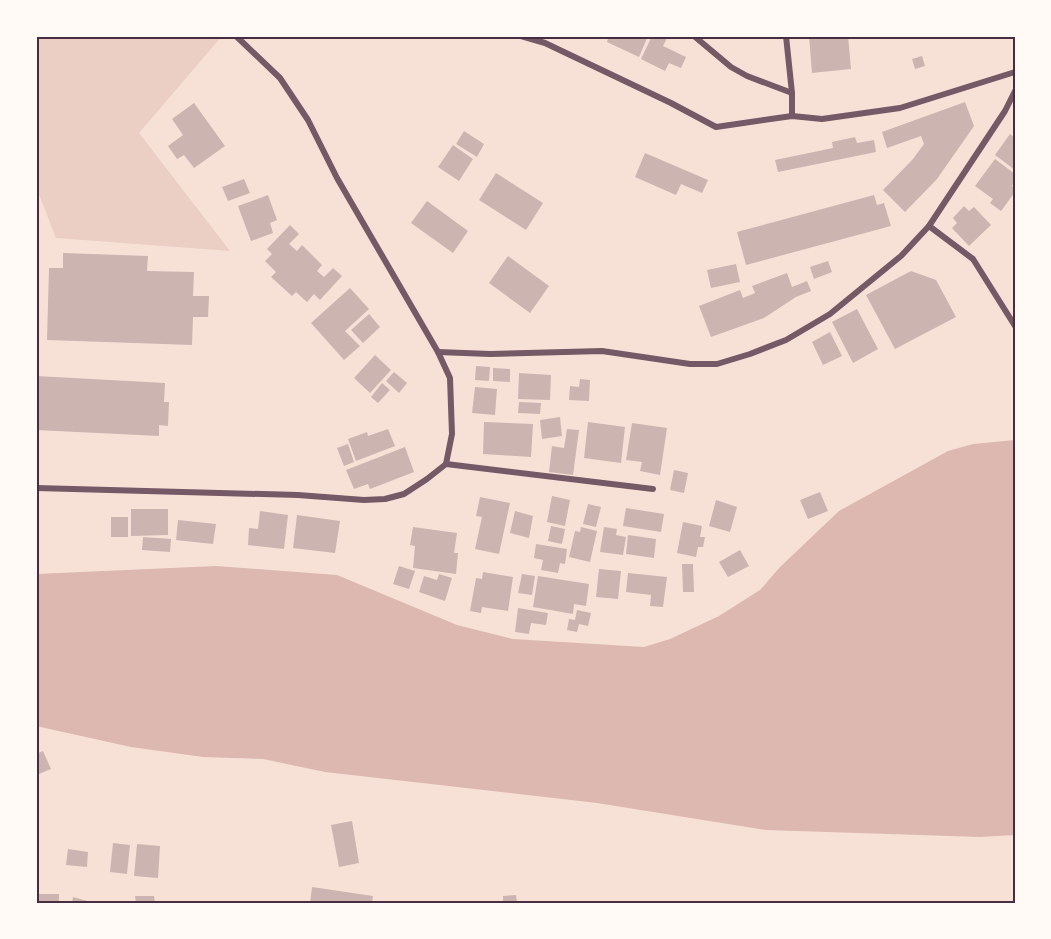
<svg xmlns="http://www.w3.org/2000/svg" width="1051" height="939" viewBox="0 0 1051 939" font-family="Cabin,sans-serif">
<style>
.green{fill:#ebcfc5}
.water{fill:#dcb8b0}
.building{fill:#ccb4b1}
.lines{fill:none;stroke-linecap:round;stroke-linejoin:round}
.minor{stroke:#755966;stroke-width:6}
.neatline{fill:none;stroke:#4a2c40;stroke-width:2}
</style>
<rect width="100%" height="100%" fill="#f7e1d7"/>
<polygon class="green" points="36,36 222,36 139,133 230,251 56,238 36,187"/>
<polygon class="water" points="1015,440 1015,835 980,837 766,830 597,803 325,772 263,759 203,757 131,747 36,726 36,574 216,566 337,575 457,625 513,639 644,647 670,639 719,616 760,590 780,567 839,511 948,451 973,444"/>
<g class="building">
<polygon points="609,36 648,36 639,57 607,42"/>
<polygon points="652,36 667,38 663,46 686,57 681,68 669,63 665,71 641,59"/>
<polygon points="809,36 848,36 851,69 812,73"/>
<polygon points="922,56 925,66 915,69 912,59"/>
<polygon points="965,102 974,126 937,179 905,212 883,190 913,159 924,144 921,136 887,148 882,132"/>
<polygon points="194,103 225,146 194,168 184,155 177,159 168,146 183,135 172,119"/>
<polygon points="464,131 484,144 477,157 456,144"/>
<polygon points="1010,134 1015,138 1015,170 995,155"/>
<polygon points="855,137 857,143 874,140 876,152 778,172 775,160 833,148 832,142"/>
<polygon points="453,145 473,159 459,181 438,167"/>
<polygon points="645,153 708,180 702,193 681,184 676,195 635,177"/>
<polygon points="995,159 1015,174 1015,181 1012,186 1015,188 1015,192 1001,211 990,203 993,199 975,186"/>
<polygon points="496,173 543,203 526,230 479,200"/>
<polygon points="244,179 250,193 228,201 222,187"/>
<polygon points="268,195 277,220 270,223 273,233 251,241 238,206"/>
<polygon points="874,195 877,205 884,203 891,226 746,265 737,232"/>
<polygon points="427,201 468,231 453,253 411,223"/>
<polygon points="964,206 969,211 974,207 991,225 969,246 952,228 957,223 953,218"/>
<polygon points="290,225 299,234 289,244 297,251 302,245 322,265 317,271 324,277 333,268 342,276 320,300 314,294 307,302 296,292 292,296 271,277 276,272 265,261 272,254 267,249"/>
<polygon points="63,253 148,256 147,271 194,272 193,296 209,296 208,317 193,317 192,345 47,340 49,268 63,268"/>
<polygon points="508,256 549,286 530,313 489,283"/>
<polygon points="828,261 832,272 814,279 810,267"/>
<polygon points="736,264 740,282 711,288 707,270"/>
<polygon points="911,271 936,280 956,317 895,349 866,295"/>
<polygon points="787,273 792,287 807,281 811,291 796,297 764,318 711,337 699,306 740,290 743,298 755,293 752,286"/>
<polygon points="350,288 369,309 345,331 360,346 344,360 311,323"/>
<polygon points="857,309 878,349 853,363 832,322"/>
<polygon points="369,314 380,327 363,343 351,330"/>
<polygon points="830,332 842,356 823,365 812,342"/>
<polygon points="375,355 391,370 370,393 354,378"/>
<polygon points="476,366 490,367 489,381 475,380"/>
<polygon points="493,368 510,369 510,382 493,381"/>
<polygon points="394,372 407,383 399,393 386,381"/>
<polygon points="519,373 551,375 550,400 518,399"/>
<polygon points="36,376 165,383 164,402 169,402 168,426 159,425 159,436 36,430"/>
<polygon points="580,379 590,380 589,401 569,400 570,386 579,387"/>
<polygon points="382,383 390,390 378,403 371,397"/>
<polygon points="475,387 497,389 495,415 472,413"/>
<polygon points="519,402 541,403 540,414 518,413"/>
<polygon points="560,417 562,436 542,439 540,420"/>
<polygon points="484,422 533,424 531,457 483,454"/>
<polygon points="588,422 625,427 621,463 584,458"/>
<polygon points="632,423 667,428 660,475 640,471 642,462 626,460"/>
<polygon points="388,429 395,446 356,461 348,439 367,432 368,436"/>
<polygon points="567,429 579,430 573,475 549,472 552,446 564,448"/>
<polygon points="348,444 354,462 344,466 337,448"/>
<polygon points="405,447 414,472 370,489 368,484 354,489 346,470"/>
<polygon points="674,470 688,473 684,493 670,490"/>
<polygon points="820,492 828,511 808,519 800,500"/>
<polygon points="552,496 570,500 565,526 547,522"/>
<polygon points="480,497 510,503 499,554 475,549 482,517 476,516"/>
<polygon points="716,500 737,507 730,532 709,526"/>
<polygon points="588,504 601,507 596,527 583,524"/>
<polygon points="626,508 664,514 661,532 623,526"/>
<polygon points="131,509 168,509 168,535 131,536"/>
<polygon points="260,511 288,515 284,549 248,545 249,528 258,529"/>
<polygon points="515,511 533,516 529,538 510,533"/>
<polygon points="297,515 340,521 335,553 293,548"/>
<rect x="111" y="517" width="17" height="20"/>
<polygon points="178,520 216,524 213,544 176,540"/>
<polygon points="683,522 702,526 700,537 705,537 703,547 698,547 696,557 677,553"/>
<polygon points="551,526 565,529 562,544 548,541"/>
<polygon points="413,527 457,533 454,553 458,553 456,574 413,568 415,546 410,545"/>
<polygon points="581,527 597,531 590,562 569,557 575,531 580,532"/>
<polygon points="604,527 617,529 616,535 626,537 623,555 600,552"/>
<polygon points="628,535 656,539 654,558 626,554"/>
<polygon points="143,537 171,539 170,552 142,550"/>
<polygon points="536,544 567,549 565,564 560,563 558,573 541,570 543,560 534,558"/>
<polygon points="740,550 749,566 728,577 719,562"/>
<polygon points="682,564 693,564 694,592 683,592"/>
<polygon points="399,566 415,571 409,589 393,584"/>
<polygon points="599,569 621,571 618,599 596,597"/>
<polygon points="483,572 513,577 508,611 482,607 481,613 470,611 476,578 482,579"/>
<polygon points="628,573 667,577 663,607 650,606 651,595 626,592"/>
<polygon points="439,574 452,578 445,601 419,592 424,576 437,580"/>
<polygon points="522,574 535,576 532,595 518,593"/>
<polygon points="538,576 589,584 586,606 574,604 573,614 533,607"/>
<polygon points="518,608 548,613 546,625 531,623 529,634 515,632"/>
<polygon points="577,610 591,613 588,626 579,624 577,632 567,630 569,619 575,620"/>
<polygon points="43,751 51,769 39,774 36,768 36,754"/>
<polygon points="352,821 359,863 339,867 331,825"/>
<polygon points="113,843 130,845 127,874 110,872"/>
<polygon points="137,844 160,846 158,878 134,876"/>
<polygon points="68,849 88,852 87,867 66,865"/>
<polygon points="312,887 373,896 372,903 310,903"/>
<rect x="36" y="894" width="23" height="9"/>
<polygon points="516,895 517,903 503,903 503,896"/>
<polygon points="135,896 154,896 155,903 136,903"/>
<polygon points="73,897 91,902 91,903 72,903"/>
</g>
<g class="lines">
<g class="minor">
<polyline points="521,36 545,43 671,103 716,127 792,116 822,119 900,108 1015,72"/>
<polyline points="694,36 731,67 747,76 792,93"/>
<polyline points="786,36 792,93 792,116"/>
<polyline points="929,226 973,259 1015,326"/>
<polyline points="438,352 490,354 602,351 690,364 717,364 750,354 786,340 830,314 901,256 929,226 1005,111 1015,91"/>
<polyline points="446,464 653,489"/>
<polyline points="36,488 298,495 364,500 385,499 404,494 427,479 446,464 452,434 450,378 438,352 337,178 308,120 280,78 236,36"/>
</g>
</g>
<rect width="1051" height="939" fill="none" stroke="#fffaf5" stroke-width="75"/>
<rect x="38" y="38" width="976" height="864" class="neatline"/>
</svg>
